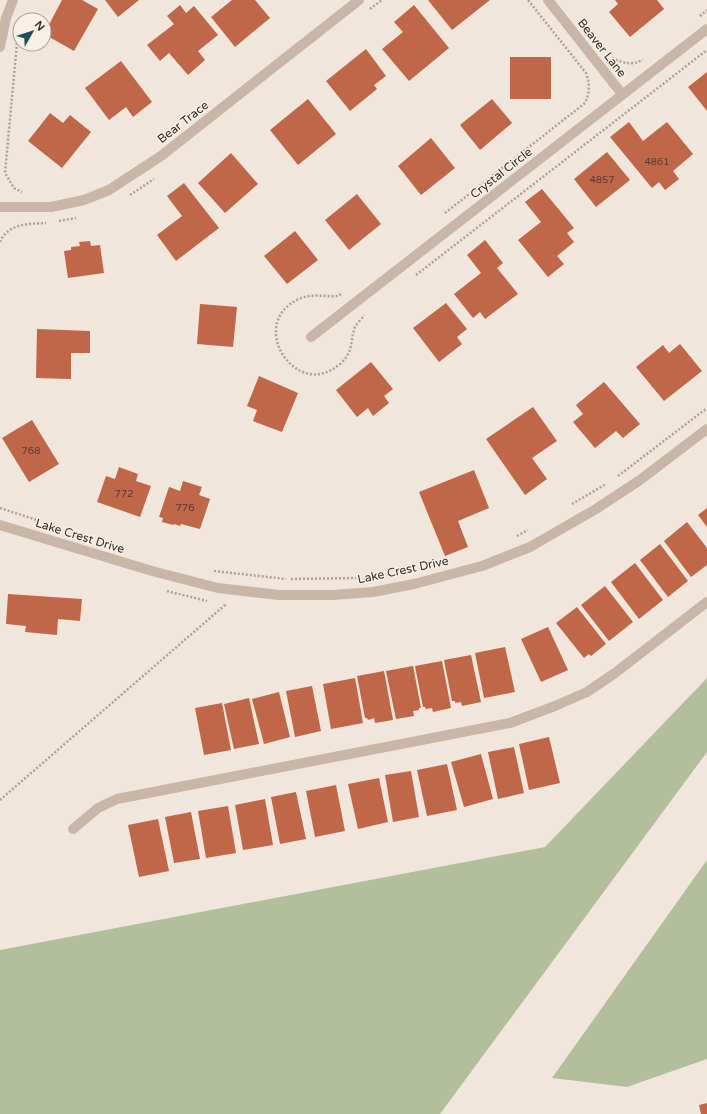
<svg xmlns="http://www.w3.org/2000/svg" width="707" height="1114" viewBox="0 0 707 1114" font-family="'Varela Round',sans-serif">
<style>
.green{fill:#b3bf9c}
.building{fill:#c06649}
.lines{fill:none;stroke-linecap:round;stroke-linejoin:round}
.path{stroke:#b3a092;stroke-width:2.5;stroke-dasharray:2 2;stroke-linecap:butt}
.minor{stroke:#c8b6a8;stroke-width:10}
.labels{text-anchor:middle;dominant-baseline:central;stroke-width:3;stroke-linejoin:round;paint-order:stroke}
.number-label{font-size:10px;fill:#583a30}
.street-label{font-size:12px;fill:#352c28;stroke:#f8f0e7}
</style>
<rect width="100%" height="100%" fill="#f0e6db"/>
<g class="green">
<polygon points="707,678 707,752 440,1114 0,1114 0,950 545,847"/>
<polygon points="707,860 707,1059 627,1087 552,1078"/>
</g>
<g class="building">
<polygon points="62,0 82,0 98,9 74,51 44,34"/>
<polygon points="105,0 139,0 118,17"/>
<polygon points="232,0 255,0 270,18 235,47 211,17"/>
<polygon points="428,0 490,0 452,30"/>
<polygon points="615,0 657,0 664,9 630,37 609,12 618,4"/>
<polygon points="180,5 186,13 194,6 218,35 198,51 205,60 188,75 169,53 160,61 147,45 174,24 167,16"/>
<polygon points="414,5 449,48 409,81 382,49 403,32 394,22"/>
<polygon points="366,49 386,76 374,85 377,89 350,111 326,81"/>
<rect x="510" y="57" width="41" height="42"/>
<polygon points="121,61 152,102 133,117 126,107 109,120 85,88"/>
<polygon points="707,72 707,111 688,87"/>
<polygon points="308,99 336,134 298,165 270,130"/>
<polygon points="492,99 512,123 480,150 460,125"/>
<polygon points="50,113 63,123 70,115 91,132 62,168 28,141"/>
<polygon points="629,122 643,141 667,122 693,154 673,171 679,179 665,190 659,182 652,188 610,137"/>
<polygon points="431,138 455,168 421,195 398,166"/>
<polygon points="607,152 630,180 596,207 574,179"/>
<polygon points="231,153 258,184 225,213 198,183"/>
<polygon points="184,183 219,228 176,261 157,235 182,216 167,196"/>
<polygon points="542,189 574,228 567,233 574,242 557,256 564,264 548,277 518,240 541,222 525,202"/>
<polygon points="357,194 381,224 349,250 325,220"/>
<polygon points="295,231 318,260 287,284 264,256"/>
<polygon points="485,240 503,263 497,268 518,294 485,319 480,312 473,318 454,294 481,273 467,255"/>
<polygon points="90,241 91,246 100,245 104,273 68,278 64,251 71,250 71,247 80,246 79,242"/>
<polygon points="446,303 467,329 457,337 462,344 439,362 413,328"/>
<polygon points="200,304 237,307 233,347 197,344"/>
<polygon points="37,329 90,331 90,353 71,353 71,379 36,378"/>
<polygon points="680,344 702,371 664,401 636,367 663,345 669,353"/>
<polygon points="371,362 393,389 384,396 389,403 373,416 368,408 357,417 336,390"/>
<polygon points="259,376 298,393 282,432 253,421 257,410 247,406"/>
<polygon points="604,382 640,424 623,438 616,431 595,448 573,422 583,414 576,405"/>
<polygon points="533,407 557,441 532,458 547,479 525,495 486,439"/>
<polygon points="32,420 59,464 29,482 2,438"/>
<polygon points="119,467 138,474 136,481 151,486 140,517 97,502 106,476 115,479"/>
<polygon points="474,470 489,508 458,521 468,547 445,556 419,492"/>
<polygon points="183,481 202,487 199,495 210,499 200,529 181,524 180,526 174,524 173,525 162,522 163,518 159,517 169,487 180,491"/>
<polygon points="707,508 707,527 698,515"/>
<polygon points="687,522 707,548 707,565 691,577 664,541"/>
<polygon points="660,544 688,581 668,597 640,560"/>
<polygon points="635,563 663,600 639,619 611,582"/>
<polygon points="605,586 633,622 609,641 581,605"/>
<polygon points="8,594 82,599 80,621 58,619 57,635 25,632 26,626 6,624"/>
<polygon points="577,607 606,644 591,656 589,654 584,658 556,623"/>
<polygon points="548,627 568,670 541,682 521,639"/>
<polygon points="505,647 515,692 484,698 475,653"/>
<polygon points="471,655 481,702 462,706 461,702 455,703 455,701 452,701 444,660"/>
<polygon points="442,661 451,708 433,712 432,708 426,709 425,707 423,707 415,666"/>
<polygon points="413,666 421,708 419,708 419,710 413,711 414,716 396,719 386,671"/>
<polygon points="384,671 393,720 375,723 374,718 368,720 367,718 365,718 357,676"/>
<polygon points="355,678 363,723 331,729 323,684"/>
<polygon points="312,686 321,731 295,737 286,691"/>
<polygon points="279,692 290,737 264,744 252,699"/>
<polygon points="249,698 259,744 234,749 224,704"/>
<polygon points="222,703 231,750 204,755 195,708"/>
<polygon points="549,737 560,783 529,790 519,744"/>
<polygon points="514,747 524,793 498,799 488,752"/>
<polygon points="481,754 493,799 464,807 451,762"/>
<polygon points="447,764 457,810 427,816 417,770"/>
<polygon points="411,771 419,817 393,822 385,775"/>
<polygon points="379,778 388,822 358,829 348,784"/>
<polygon points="336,785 345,831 315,837 306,791"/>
<polygon points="296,792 306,839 280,844 271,797"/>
<polygon points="265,799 273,845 243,850 235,805"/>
<polygon points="228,806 236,853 206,858 198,811"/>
<polygon points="191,812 200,859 174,863 165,817"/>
<polygon points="158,819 169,871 139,877 128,825"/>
<polygon points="707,1103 707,1114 701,1114 699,1105"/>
</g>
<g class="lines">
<g class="path">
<polyline points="370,9 382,0"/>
<polyline points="700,16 707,10"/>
<polyline points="17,43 5,173 14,188 22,192"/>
<path d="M612,58C625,64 631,65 643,60"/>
<polyline points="130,195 154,179"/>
<path d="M445,213L585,103C590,92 590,84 586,73L528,0"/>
<polyline points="59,221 76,218"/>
<path d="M0,242C8,223 29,224 46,223"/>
<polyline points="416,275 707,50"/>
<path d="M341,294L338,296C325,297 311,293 299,299C245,323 297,404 341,363C354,351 350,341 355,327C357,323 362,319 364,315"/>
<polyline points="618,476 707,408"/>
<polyline points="572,504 606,484"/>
<polyline points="0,508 40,521"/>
<polyline points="517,536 528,530"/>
<polyline points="214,571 286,579"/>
<polyline points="291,579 356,578"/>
<polyline points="167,591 207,601"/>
<polyline points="0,800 225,605 224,604"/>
</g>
<g class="minor">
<polyline points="548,0 622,94"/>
<polyline points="0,47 6,18 13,0"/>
<polyline points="0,207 51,207 84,200 109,190 161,156 359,0"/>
<polyline points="311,337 707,29"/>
<polyline points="0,525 152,571 218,588 279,595 332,595 373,592 414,584 482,566 530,547 596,509 640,480 707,429"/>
<polyline points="73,829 98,808 117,799 510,723 555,706 587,692 615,673 707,602"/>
</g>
</g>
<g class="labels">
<g class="number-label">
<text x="657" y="162">4861</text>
<text x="602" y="180">4857</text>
<text x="31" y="451">768</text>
<text x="124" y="494">772</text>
<text x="185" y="508">776</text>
</g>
<g class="street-label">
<text transform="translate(602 48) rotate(52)">Beaver Lane</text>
<text transform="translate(183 122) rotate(-38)">Bear Trace</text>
<text transform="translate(501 173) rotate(-38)">Crystal Circle</text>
<text transform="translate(80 536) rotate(17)">Lake Crest Drive</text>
<text transform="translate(403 570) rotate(-12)">Lake Crest Drive</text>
</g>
</g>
<g transform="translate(32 32) rotate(51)"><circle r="19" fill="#f8f0e7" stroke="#aaa29b"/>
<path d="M0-3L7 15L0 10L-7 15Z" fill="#1f5154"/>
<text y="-6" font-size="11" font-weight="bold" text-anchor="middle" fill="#352c28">N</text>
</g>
</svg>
